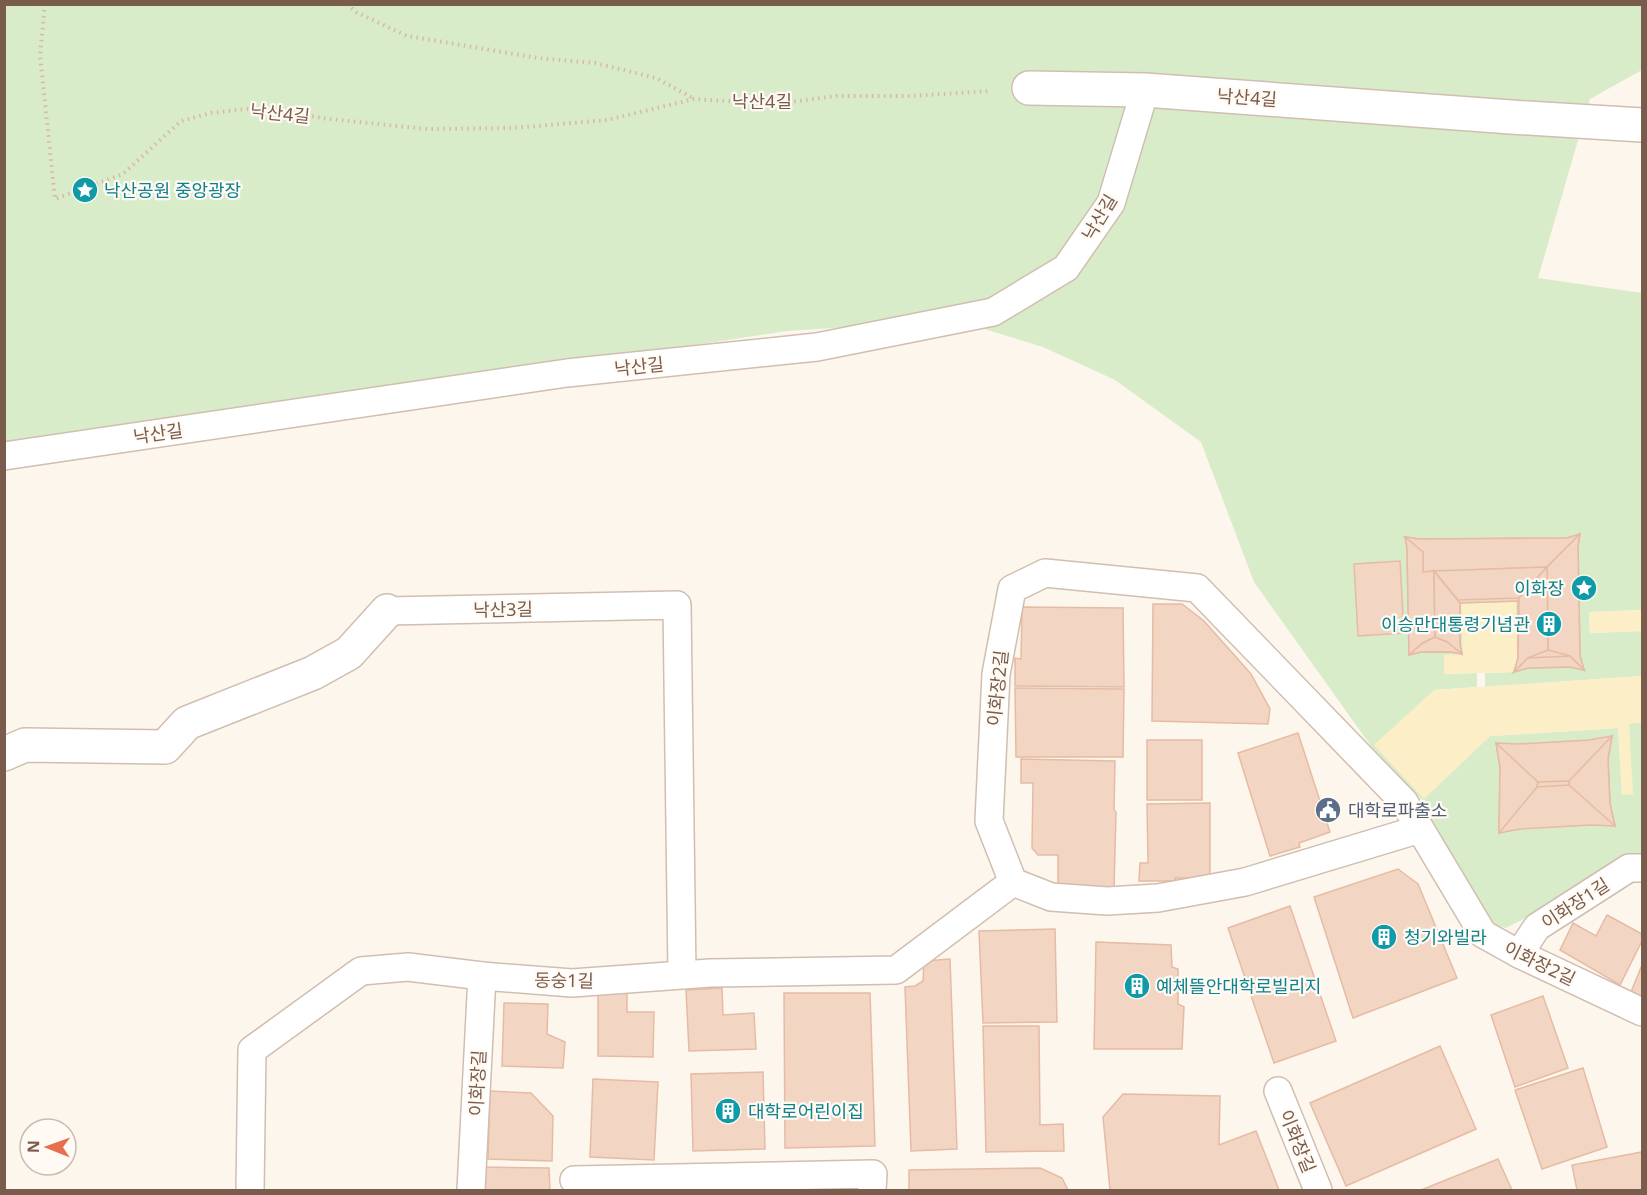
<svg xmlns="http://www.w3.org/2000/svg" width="1647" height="1195" viewBox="0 0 1647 1195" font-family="'Noto Sans','Noto Sans KR',sans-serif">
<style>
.green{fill:#d8ecc9}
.sand{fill:#fcefc7}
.building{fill:#f3d5c3;stroke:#e6bba3;stroke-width:1.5}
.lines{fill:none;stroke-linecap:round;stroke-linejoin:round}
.lane-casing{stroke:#d1beb0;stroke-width:30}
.street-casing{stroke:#d1beb0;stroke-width:36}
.path{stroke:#d9b8a5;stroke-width:4;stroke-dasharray:1.5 4.5;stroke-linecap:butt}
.lane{stroke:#fff;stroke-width:27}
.street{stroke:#fff;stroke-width:33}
.labels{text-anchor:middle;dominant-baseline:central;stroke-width:4.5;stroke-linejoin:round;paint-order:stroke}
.street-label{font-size:18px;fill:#7a5c4d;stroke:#fffaf3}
.culture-label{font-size:18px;fill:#0d838f;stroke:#fffaf3;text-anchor:start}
.service-label{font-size:18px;fill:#4e5e75;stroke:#fffaf3;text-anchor:start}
</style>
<rect width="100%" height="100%" fill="#fdf6ec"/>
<polygon class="green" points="4,5 1642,5 1642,70 1590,99 1538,278 1642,293 1642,610 1589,612 1590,633 1642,631 1642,676 1485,687 1485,673 1514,672 1516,603 1462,604 1463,654 1445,674 1477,673 1477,687 1434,690 1424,798 1490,736 1618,728 1622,794 1632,794 1629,723 1642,722 1642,864 1631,864 1506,928 1483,922 1422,800 1371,746 1254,582 1201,442 1115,380 1043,347 955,320 787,331 701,344 59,446 5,459"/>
<g class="sand">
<polygon points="1516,602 1518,658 1514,672 1444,674 1444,655 1463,654 1461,604"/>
<polygon points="1642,610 1642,631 1590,633 1589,612"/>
<polygon points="1642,676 1642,722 1629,724 1633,794 1622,795 1618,728 1490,736 1424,799 1374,745 1434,690"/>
</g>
<g class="building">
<polygon points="1580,534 1578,546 1580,656 1584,670 1570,667 1528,668 1514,672 1518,658 1518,601 1460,603 1460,645 1462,654 1451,652 1421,652 1409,655 1407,547 1405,537 1419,539 1567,538"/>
<polygon points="1580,534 1547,567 1423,572 1423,552 1405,537 1419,539 1567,538"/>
<polygon points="1580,534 1578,546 1580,656 1584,670 1570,656 1548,650 1547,567"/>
<polygon points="1405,537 1423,552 1423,572 1434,571 1435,637 1423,643 1409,655 1407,547"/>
<polygon points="1400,561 1404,633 1358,636 1354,564"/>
<polygon points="1547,567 1519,598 1458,600 1434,571"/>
<polygon points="1547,567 1548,650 1528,658 1514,672 1518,658 1519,598"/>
<polygon points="1434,571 1460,603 1460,645 1462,654 1447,642 1435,637"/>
<polygon points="1153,604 1182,604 1204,621 1251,674 1270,709 1268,724 1152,721"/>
<polygon points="1022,607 1123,608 1124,687 1015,686 1015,658 1021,659"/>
<polygon points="1435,637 1447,642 1462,654 1451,652 1421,652 1409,655 1423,643"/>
<polygon points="1570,656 1584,670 1570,667 1528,668 1514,672 1528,658"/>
<polygon points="1015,688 1124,689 1123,757 1016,757"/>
<polygon points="1298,733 1330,832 1299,843 1300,847 1270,856 1238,753"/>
<polygon points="1612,736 1608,759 1610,804 1615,826 1591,825 1520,829 1499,833 1500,767 1496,743 1518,744 1589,740"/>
<polygon points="1612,736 1608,759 1610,804 1615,826 1569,785 1569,781"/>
<rect x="1147" y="740" width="55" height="60"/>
<polygon points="1496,743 1538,782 1537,787 1499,833 1500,767"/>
<polygon points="1021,759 1115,761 1114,810 1116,812 1114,890 1058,889 1058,855 1038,855 1032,848 1033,783 1021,783"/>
<polygon points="1569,781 1569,785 1537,787 1538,782"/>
<polygon points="1210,803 1210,878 1175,878 1176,881 1139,881 1140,863 1148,863 1147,804"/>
<polygon points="1398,869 1418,884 1457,978 1353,1018 1314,897"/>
<polygon points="1290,906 1336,1041 1274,1063 1228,928"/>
<polygon points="1607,915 1642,934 1642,941 1620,985 1560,950 1573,923 1596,936"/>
<polygon points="1055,929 1057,1022 983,1023 979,931"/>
<polygon points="1096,942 1171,945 1172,967 1178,969 1178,1004 1184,1007 1182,1049 1094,1049"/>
<polygon points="950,959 957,1149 911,1151 905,987 915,986 923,981 924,961"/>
<polygon points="1642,965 1642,998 1631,992"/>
<polygon points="722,988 723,1015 754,1013 756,1049 689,1051 686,990"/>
<polygon points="598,989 627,989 627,1012 654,1012 653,1057 598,1056"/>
<polygon points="784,993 870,993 875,1146 785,1148"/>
<polygon points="1543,996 1568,1068 1515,1087 1491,1015"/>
<polygon points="504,1003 548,1004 547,1034 565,1042 563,1068 502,1066"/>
<polygon points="983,1026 1039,1026 1040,1125 1063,1124 1064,1151 986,1152"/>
<polygon points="1440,1046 1476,1129 1346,1186 1310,1103"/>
<polygon points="1583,1068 1607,1147 1542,1169 1515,1090"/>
<polygon points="763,1072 765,1149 693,1151 691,1074"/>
<polygon points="593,1079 658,1082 654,1160 590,1157"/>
<polygon points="490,1091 531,1093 553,1116 552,1161 488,1159"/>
<polygon points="1123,1094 1220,1096 1219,1145 1256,1131 1279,1190 1110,1190 1103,1117"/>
<polygon points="1642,1152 1642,1190 1577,1190 1572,1165"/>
<polygon points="1498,1159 1512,1190 1421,1190"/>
<polygon points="478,1167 549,1168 550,1190 478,1190"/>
<polygon points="1040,1168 1062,1178 1068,1190 909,1190 909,1170"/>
</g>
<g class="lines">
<g class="lane-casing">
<g id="lane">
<polyline points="4,456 567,373 817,347 993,312 1066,268 1111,203 1145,90"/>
<polyline points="387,611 677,605 682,974"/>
<polyline points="1420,829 1245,882 1158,898 1107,901 1051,897 1013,882 989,821 996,674 1012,589 1045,573 1197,588 1404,802 1483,934 1519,954 1642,1012"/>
<polyline points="1519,954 1537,927 1629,868 1642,868"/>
<polyline points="1278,1091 1318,1190"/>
<polyline points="574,1180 873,1174 872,1190"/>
<polyline points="250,1190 252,1050 361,971 408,967 482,976 572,983 710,973 896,970 1013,882"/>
<polyline points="471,1190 482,976"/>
</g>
</g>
<g class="street-casing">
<g id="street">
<polyline points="1029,88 1145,90 1511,117 1642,125"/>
<polyline points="4,754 25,745 165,747 187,723 313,673 349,653 387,611"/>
</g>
</g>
<g class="path">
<polyline points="45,4 40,55 55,199 123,174 181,121 211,113 247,109 270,113 299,114 329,119 427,129 513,128 607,120 694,99 776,104 836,96 911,96 991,91"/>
<polyline points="347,4 356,12 407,36 538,58 595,63 656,78 693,98"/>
</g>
<use href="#lane" class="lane"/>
<use href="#street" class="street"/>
</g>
<defs>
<g id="sight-disc" transform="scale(1.35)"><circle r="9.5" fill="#0f9aa8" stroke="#fffaf3"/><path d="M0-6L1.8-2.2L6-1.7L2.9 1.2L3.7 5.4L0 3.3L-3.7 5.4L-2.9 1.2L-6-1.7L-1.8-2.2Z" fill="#fff"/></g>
<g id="building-disc" transform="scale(1.35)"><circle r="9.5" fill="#0f9aa8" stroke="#fffaf3"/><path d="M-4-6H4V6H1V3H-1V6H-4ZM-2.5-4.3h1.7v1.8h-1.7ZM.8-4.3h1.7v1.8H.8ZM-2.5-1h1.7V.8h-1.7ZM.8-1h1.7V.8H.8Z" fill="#fff"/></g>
<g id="civic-disc" transform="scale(1.35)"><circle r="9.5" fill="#5c6f8a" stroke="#fffaf3"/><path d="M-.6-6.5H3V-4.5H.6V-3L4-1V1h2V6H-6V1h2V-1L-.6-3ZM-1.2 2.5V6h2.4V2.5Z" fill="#fff"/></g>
</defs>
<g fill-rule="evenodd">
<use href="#sight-disc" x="85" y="190"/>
<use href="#sight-disc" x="1584" y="588"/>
<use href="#building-disc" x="1549" y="624"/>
<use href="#civic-disc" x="1328" y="810"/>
<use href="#building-disc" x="1384" y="937"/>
<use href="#building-disc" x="1137" y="986"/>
<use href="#building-disc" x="728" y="1111"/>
</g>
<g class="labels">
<g class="street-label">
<text transform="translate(1247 97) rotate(4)">낙산4길</text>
<text x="762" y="101">낙산4길</text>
<text transform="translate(280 113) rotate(6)">낙산4길</text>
<text transform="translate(1099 217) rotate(-59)">낙산길</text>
<text transform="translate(639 366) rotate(-6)">낙산길</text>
<text transform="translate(158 433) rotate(-8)">낙산길</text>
<text transform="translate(503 609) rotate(-1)">낙산3길</text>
<text transform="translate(997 688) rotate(-84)">이화장2길</text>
<text transform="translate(1575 903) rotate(-33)">이화장1길</text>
<text transform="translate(1540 963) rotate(26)">이화장2길</text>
<text transform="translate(564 980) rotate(1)">동숭1길</text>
<text transform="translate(477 1083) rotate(-87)">이화장길</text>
<text transform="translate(1298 1141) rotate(68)">이화장길</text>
</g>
<g class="culture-label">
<text x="104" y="190">낙산공원 중앙광장</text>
<text x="1564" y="588" text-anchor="end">이화장</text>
<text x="1530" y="624" text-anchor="end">이승만대통령기념관</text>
<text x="1404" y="937">청기와빌라</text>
<text x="1156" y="986">예체뜰안대학로빌리지</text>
<text x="748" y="1111">대학로어린이집</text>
</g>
<g class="service-label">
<text x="1348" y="810">대학로파출소</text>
</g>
</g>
<rect width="1647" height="1195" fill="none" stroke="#7a5c4d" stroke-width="12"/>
<g transform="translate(48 1147) rotate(271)"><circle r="28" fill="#fffaf3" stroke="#cabbb1" stroke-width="1.5"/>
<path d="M0-4.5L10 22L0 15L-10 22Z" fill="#e76f51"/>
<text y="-9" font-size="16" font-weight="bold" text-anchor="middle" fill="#7a5c4d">N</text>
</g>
</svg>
